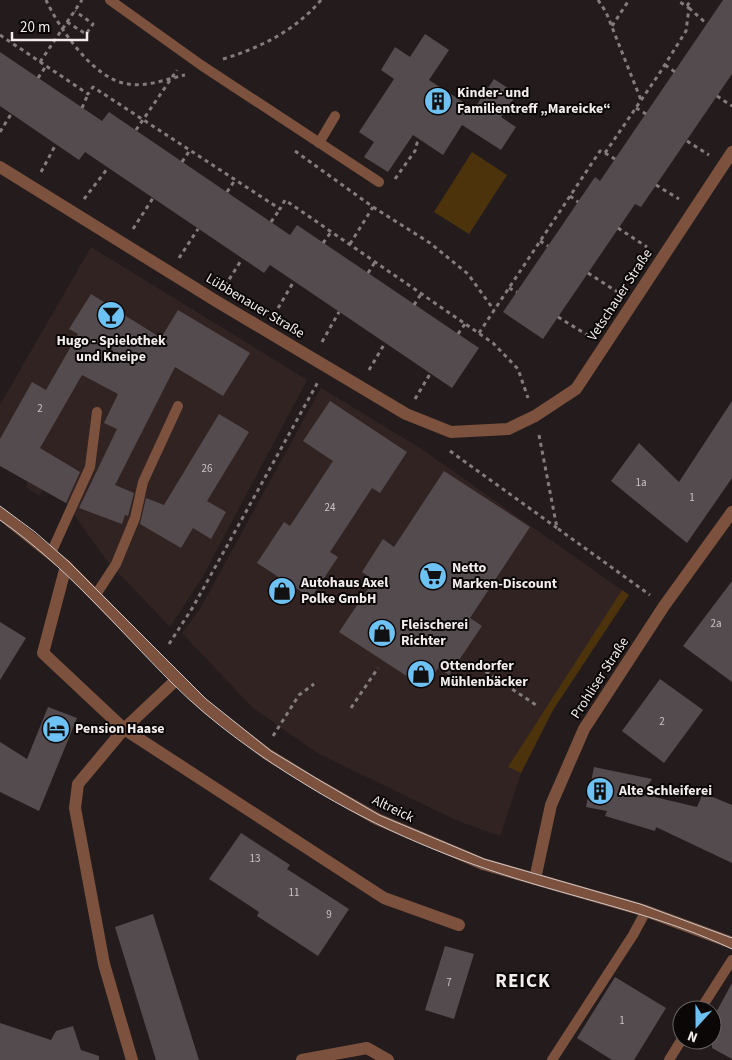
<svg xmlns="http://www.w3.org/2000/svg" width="732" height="1060" viewBox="0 0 732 1060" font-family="'Source Sans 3',sans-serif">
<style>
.built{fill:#322323}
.green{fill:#4c330c}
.building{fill:#544b4f}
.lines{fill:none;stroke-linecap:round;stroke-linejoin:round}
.path{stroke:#847d7d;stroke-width:3;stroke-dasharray:4 4;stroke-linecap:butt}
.service{stroke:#7c513d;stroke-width:10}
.minor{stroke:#7c513d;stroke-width:12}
.tertiary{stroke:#7c513d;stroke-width:12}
.tram{stroke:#cdc7c7;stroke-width:1}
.labels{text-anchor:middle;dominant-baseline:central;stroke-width:4;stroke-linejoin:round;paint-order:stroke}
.number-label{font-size:11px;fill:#cac4c5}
.poi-label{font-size:14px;font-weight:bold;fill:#f2ecec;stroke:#0b0707;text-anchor:start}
.street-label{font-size:14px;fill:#f2ecec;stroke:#0b0707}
.district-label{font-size:19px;font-weight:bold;letter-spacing:1px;fill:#f2ecec;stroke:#0b0707}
</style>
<rect width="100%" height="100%" fill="#241c1c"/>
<g class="built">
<polygon points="91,247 307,380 203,576 170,627 107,561 66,503 43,490 39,496 26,487 28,482 0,466 0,405"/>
<polygon points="321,388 420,448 629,595 553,710 521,773 500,836 458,821 319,754 253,708 182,633 200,609"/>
</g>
<g class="green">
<polygon points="472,152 507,175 469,234 434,212"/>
<polygon points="622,590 629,595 553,710 521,773 508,767"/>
</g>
<g class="building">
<polygon points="723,0 732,0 732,74 641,207 635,204 543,339 503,312 595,177 600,181"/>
<polygon points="425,34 449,50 429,80 474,109 494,79 517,94 501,117 516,127 501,150 462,125 443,155 413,135 388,172 364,157 374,142 359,132 394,79 381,70 395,47 410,57"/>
<polygon points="0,52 102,121 109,112 290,235 297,225 479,348 452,388 270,265 264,273 85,152 79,160 0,106"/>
<polygon points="91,294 161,338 178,310 250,353 223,396 175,367 115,485 134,493 128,516 125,515 122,524 79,508 117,429 104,423 118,394 82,375 40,448 80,472 66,503 0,466 0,439 32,382 46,390 78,334 69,329"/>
<polygon points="330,401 407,452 380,493 372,488 330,552 338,557 311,598 257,563 284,522 290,526 333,461 303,441"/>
<polygon points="732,401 732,478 687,543 611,481 639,443 679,482"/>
<polygon points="219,414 249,432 207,501 226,512 211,539 193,528 181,548 140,524 146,498 164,505"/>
<polygon points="444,471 530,527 470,618 482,626 449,675 438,668 425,688 339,632 374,580 362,572 383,539 394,547"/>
<polygon points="732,581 732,682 683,646"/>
<polygon points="0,622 26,638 0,680"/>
<polygon points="660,679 703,710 664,763 622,731"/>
<polygon points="48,707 77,718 39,811 0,792 0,742 27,759"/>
<polygon points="594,767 652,779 642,794 697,807 703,793 732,805 732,863 656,827 655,831 605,816 607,811 586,807"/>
<polygon points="241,833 290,865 287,869 349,909 318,956 257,916 259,912 209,879"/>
<polygon points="153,914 199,1060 156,1060 115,927"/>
<polygon points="445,946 474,954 454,1019 425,1010"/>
<polygon points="615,977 666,1008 634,1060 612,1060 577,1038"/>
<polygon points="732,983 732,1059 712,1048 712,1020"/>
<polygon points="0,1023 51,1040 56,1031 73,1026 81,1050 99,1056 99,1060 0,1060"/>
</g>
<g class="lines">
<g class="path">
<path d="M46,0C59,28 94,80 128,84C147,87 167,79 185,75"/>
<polyline points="598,0 606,12 641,100"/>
<polyline points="687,6 691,0"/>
<polyline points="689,8 707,24"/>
<polyline points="67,22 86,34 93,24 75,11"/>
<polyline points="612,26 629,0"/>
<polyline points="0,35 88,94 93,87 280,209 285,200 493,343 518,369 528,398"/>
<path d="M223,59C260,48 296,30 321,0"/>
<polyline points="40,62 82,0"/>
<polyline points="665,65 675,72"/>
<polyline points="38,78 46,66"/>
<polyline points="717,96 732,106"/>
<polyline points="82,108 88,94"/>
<polyline points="636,108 646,114"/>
<polyline points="136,130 177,70"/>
<polyline points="0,132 11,114"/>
<polyline points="687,141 709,155"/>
<polyline points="295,151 373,207 430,243 468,274 494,310"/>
<polyline points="605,153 615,159"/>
<polyline points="182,162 190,150"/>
<polyline points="41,172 56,144"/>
<polyline points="395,179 415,151 417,143 420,140"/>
<polyline points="656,185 679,199"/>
<polyline points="227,192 235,180"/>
<polyline points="570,196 578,202"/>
<polyline points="84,199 108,168"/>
<polyline points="271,222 280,209"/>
<polyline points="618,228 647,247"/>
<polyline points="133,229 153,198"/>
<polyline points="540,241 548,246"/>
<polyline points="323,243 331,232"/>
<polyline points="350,244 373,207"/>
<polyline points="179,258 198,229"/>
<polyline points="368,273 375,262"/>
<polyline points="588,273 619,293"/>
<polyline points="225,286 242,259"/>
<polyline points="509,288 517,292"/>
<polyline points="414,305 421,294"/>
<polyline points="274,315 294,281"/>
<polyline points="558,317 589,336"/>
<polyline points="479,333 600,151 605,153 659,74 686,31 689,8 677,0"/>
<polyline points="458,334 465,324"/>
<polyline points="322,342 339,312"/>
<polyline points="369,370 385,343"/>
<polyline points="415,399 430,374"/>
<polyline points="539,435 557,528 650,595"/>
<polyline points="450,451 557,528"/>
<polyline points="169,644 193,607 318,382"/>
<polyline points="479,667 536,705"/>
<polyline points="351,708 378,668"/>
<polyline points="273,736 299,695 314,684"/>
</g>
<g class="service">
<polyline points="110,0 201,65 379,182"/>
<polyline points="319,143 335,116"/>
<polyline points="51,553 90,467 97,412"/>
<polyline points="95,596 116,564 135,518 143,482 178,406"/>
<polyline points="700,1010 732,960"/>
<polyline points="552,1060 633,935 646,911"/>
<polyline points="669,1060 682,1039"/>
</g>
<g class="minor">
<polyline points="0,167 216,301 406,414 451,432 508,429 535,416 576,389 732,152"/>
<polyline points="66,566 43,653 124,729 384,898 459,925"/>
<polyline points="535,879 551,805 584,729 664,606 732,512"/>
<polyline points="132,1060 104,964 75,808 78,784 124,729 177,679"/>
<polyline points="302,1060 367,1048 388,1060"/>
</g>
<polyline class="tertiary" points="0,513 66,566 177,679 206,707 267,754 314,783 377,819 483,864 646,911 732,943"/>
<g class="tram">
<polyline points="0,506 35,532 68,561 206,699 271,751 319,780 379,815 484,859 640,904 732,938"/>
<path d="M0,520C66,566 116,627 173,684C212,723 260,757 308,786C378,829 455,861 534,884C601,904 669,919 732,949"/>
</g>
</g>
<defs>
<g id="building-disc" transform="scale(1.4375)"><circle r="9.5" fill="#6dc2f3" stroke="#0b0707"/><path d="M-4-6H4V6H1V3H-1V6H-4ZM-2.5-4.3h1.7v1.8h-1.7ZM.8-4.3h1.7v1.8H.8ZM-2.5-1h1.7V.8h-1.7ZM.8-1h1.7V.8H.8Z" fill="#111"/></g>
<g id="bar-disc" transform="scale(1.4375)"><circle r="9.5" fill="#6dc2f3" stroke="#0b0707"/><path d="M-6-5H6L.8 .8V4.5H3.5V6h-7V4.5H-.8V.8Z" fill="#111"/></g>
<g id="supermarket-disc" transform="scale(1.4375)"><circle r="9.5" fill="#6dc2f3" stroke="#0b0707"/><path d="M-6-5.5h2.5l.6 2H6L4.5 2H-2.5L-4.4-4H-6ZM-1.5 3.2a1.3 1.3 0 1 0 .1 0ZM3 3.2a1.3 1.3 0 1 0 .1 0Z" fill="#111"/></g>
<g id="shop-disc" transform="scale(1.4375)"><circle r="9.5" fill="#6dc2f3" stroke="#0b0707"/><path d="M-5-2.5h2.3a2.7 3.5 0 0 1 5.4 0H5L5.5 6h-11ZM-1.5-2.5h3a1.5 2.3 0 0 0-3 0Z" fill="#111"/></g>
<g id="hotel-disc" transform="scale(1.4375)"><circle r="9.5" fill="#6dc2f3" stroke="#0b0707"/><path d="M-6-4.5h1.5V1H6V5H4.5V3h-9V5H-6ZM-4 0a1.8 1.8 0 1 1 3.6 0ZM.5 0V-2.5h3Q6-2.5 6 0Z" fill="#111"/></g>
</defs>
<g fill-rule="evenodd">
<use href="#building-disc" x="438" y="101"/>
<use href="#bar-disc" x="111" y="315"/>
<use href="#supermarket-disc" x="433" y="576"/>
<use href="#shop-disc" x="282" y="591"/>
<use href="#shop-disc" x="382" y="633"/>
<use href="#shop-disc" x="421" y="674"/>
<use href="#hotel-disc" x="56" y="729"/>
<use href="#building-disc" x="600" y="791"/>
</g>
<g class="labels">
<g class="number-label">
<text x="40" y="408">2</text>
<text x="207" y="468">26</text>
<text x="641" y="482">1a</text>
<text x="692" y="497">1</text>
<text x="330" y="507">24</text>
<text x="716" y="623">2a</text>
<text x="662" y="721">2</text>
<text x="255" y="858">13</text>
<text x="294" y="892">11</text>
<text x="329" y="914">9</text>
<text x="449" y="982">7</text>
<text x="622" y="1020">1</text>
</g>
<g class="poi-label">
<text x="457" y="93">Kinder- und<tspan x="457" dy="16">Familientreff „Mareicke“</tspan></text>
<text x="111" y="341" text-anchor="middle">Hugo - Spielothek<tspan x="111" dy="16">und Kneipe</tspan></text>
<text x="452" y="568">Netto<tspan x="452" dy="16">Marken-Discount</tspan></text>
<text x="301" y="583">Autohaus Axel<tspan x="301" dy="16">Polke GmbH</tspan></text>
<text x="401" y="625">Fleischerei<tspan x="401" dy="16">Richter</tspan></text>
<text x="440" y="666">Ottendorfer<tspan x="440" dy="16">Mühlenbäcker</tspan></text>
<text x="75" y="729">Pension Haase</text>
<text x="619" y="791">Alte Schleiferei</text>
</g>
<g class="street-label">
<text transform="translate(620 295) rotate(-57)">Vetschauer Straße</text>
<text transform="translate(255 306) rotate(31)">Lübbenauer Straße</text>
<text transform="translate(600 678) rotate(-57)">Prohliser Straße</text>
<text transform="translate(393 809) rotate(26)">Altreick</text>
</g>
<g class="district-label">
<text x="523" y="981">REICK</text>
</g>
</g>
<g transform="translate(697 1025) rotate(201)"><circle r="24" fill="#0b0707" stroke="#676363"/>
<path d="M0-4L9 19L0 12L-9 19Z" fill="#6dc2f3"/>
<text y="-8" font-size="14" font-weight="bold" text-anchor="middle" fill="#f2ecec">N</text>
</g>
<path d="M12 32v8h75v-8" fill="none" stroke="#f2ecec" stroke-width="2.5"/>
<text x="20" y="32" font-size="15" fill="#f2ecec" stroke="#0b0707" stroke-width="4" paint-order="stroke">20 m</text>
</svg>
